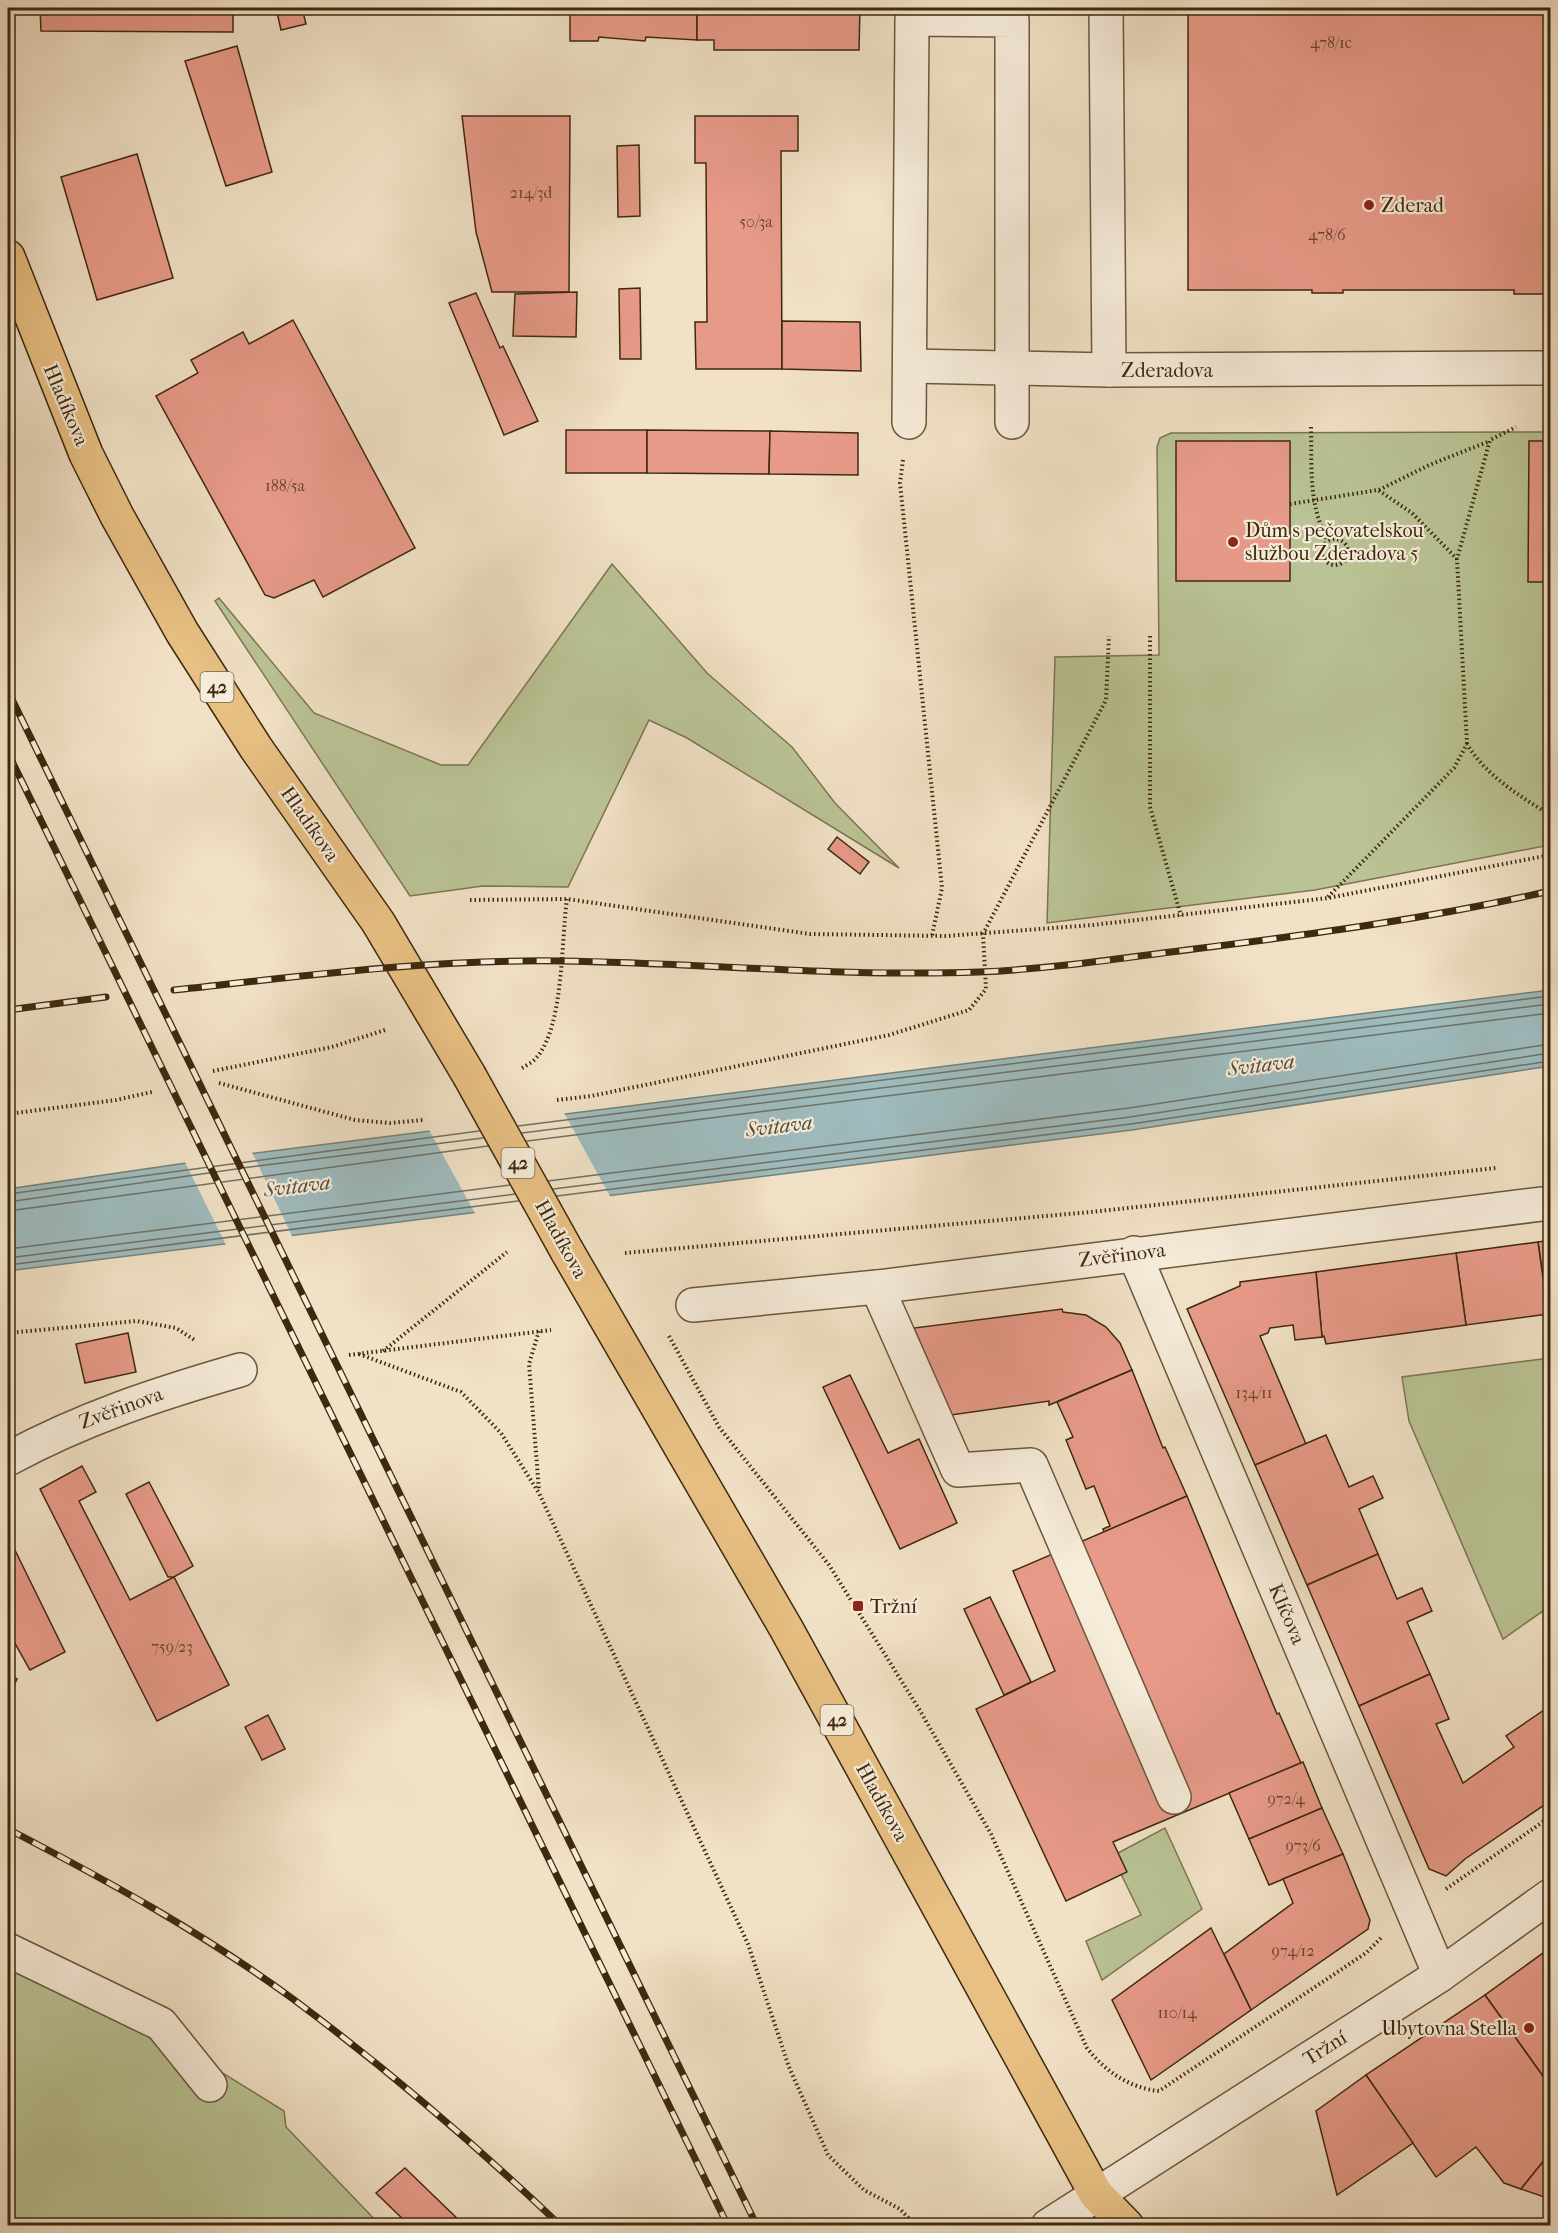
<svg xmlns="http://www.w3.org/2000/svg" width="1558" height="2233" viewBox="0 0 1558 2233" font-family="'IM FELL French Canon',serif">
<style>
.green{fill:#bac395;stroke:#7c7651;stroke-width:1.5}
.water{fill:#9ebbbe;stroke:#778177;stroke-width:1.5}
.pier{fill:#f1e1c6}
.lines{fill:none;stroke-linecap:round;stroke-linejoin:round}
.shore{stroke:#6e7266;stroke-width:1.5}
.building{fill:#e89a89;stroke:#3d290d;stroke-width:1.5}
.minor-casing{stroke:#6a573b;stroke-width:36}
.major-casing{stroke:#3d290d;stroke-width:36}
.path{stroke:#3d290d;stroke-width:4;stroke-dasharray:1.5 3;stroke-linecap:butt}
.minor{stroke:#f6ecda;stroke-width:33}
.major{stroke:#e8c083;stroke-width:33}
.rail-casing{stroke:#3d290d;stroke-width:7}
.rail{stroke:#f6ecda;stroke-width:4.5;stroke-dasharray:14;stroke-linecap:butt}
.major-bridge-casing{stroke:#3d290d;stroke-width:36;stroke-linecap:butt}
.major-bridge{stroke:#e8c083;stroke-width:33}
.poi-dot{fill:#8f2418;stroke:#f6ecda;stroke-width:2}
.labels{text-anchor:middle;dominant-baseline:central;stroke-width:4.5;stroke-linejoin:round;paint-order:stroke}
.number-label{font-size:16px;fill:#68452c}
.shield{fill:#f6ecda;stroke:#74644a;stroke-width:1.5}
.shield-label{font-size:18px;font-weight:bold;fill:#3d290d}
.poi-label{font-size:20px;fill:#3d290d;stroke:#f6ecda;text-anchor:start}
.street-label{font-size:20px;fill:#3d290d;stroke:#f6ecda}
.water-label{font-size:21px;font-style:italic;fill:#554e39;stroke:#f6ecda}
</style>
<rect width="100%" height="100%" fill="#f1e1c6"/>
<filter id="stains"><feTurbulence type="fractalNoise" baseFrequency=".00333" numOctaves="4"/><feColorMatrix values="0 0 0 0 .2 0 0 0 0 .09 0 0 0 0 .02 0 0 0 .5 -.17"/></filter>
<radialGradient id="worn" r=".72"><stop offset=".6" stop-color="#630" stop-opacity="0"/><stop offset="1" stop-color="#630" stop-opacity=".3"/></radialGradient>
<g class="green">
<polygon points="1550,432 1550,845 1315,890 1047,923 1055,657 1159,655 1157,447 1160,438 1171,433"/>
<polygon points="612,564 707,673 792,747 835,803 899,868 687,738 649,720 568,887 483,886 410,896 215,601 219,598 314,713 441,765 468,765"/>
<polygon points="1550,1358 1550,1606 1503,1639 1409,1421 1402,1377"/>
<polygon points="1165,1828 1202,1909 1102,1980 1086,1941 1141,1915 1121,1874 1118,1853"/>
<polygon points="8,1949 38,1959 284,2111 286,2127 380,2225 8,2225"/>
</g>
<polygon class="water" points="1550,990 1550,1066 1132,1130 8,1271 8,1189 248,1154"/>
<g class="pier">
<polygon points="563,1111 611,1198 476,1215 428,1128"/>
<polygon points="251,1150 293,1238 227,1247 184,1160"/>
</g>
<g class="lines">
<g class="shore">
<polyline points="518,1126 1550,996"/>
<polyline points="522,1133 1550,1004"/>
<polyline points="527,1141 1550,1013"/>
<polyline points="548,1181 1129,1108 1550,1044"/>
<polyline points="553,1189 1130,1117 1550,1053"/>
<polyline points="8,1194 479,1131"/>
<polyline points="557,1196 1131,1124 1550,1061"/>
<polyline points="8,1202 250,1167 483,1138"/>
<polyline points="8,1211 488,1146"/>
<polyline points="8,1249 510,1185"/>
<polyline points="8,1258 515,1194"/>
<polyline points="8,1265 518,1201"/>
</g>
</g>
<g class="building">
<polygon points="40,8 233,8 233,32 41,31"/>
<polygon points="276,8 302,8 306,24 281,30"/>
<polygon points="570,8 697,8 697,40 646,37 645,41 599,37 598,41 570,41"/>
<polygon points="697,8 860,8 859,50 714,50 714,40 697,40"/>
<polygon points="1188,8 1550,8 1550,290 1546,290 1545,294 1514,294 1514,290 1343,290 1343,293 1312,293 1312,290 1188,290"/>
<polygon points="237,46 272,172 226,186 185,61"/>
<polygon points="462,116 570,116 569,292 492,292 476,232"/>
<polygon points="695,116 798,116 798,151 781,151 782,369 696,369 695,322 707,322 706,163 695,163"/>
<polygon points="639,145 640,216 618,217 617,146"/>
<polygon points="137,154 173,278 97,300 61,177"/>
<polygon points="640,288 641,359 620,359 619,289"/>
<polygon points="577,292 576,337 513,336 515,294"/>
<polygon points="476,293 500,348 503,346 538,421 504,435 449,303"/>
<polygon points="293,320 415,548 323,597 314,580 274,598 265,595 156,396 198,373 191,360 243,332 249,344"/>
<polygon points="782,321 860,322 861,371 782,369"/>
<rect x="566" y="430" width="81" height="43"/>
<polygon points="647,430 770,431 769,474 647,473"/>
<polygon points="770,431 858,433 858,475 769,474"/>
<rect x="1176" y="441" width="114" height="140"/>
<polygon points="1529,441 1550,441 1550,582 1528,582"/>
<polygon points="837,837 869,862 860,874 828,849"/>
<polygon points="1550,1240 1550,1314 1548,1314 1538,1242"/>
<polygon points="1538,1242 1548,1314 1466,1325 1456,1253"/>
<polygon points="1456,1253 1466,1325 1326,1344 1324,1336 1322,1337 1316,1272"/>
<polygon points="1316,1272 1322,1337 1295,1340 1293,1325 1270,1328 1268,1333 1260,1336 1306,1444 1255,1465 1187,1309 1240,1286 1240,1282"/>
<polygon points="1062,1309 1063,1312 1086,1315 1106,1327 1120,1343 1132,1370 1049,1405 1049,1401 951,1415 914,1328"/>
<polygon points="128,1333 136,1372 85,1383 76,1344"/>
<polygon points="1132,1370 1163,1448 1165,1447 1187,1496 1104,1532 1103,1529 1110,1526 1094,1486 1086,1489 1066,1440 1073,1437 1057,1402"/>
<polygon points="850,1375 888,1453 919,1439 957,1523 900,1549 823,1387"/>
<polygon points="1326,1435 1349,1487 1373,1476 1383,1498 1359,1509 1378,1554 1307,1585 1255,1465"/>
<polygon points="82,1466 96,1492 79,1501 130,1600 174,1577 229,1685 157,1721 40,1489"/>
<polygon points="149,1482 193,1566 174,1577 168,1577 126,1494"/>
<polygon points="1187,1496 1277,1714 1279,1713 1301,1763 1113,1842 1127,1872 1066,1901 976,1709 1055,1671 1013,1571"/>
<polygon points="8,1536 65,1652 30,1670 8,1631"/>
<polygon points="1378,1554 1397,1599 1422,1588 1432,1611 1407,1622 1430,1674 1359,1706 1307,1585"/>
<polygon points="990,1597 1031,1682 1004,1695 964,1609"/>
<polygon points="1430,1674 1449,1719 1436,1724 1463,1783 1514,1747 1506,1736 1547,1708 1550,1713 1550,1801 1465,1859 1446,1876 1429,1869 1359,1706"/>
<polygon points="8,1675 17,1679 8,1699"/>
<polygon points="268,1715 285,1749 262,1760 245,1727"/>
<polygon points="1303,1762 1322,1808 1249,1839 1229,1793"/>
<polygon points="1322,1808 1343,1854 1269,1885 1249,1839"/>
<polygon points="1343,1854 1370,1920 1368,1929 1251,2010 1224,1954 1293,1903 1283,1879"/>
<polygon points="1211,1928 1251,2010 1151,2080 1112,2000"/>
<polygon points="1550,1948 1550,2086 1485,1995"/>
<polygon points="1485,1995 1550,2086 1550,2153 1521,2189 1504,2183 1476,2147 1436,2177 1366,2075"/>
<polygon points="1366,2075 1413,2143 1337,2195 1316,2111"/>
<polygon points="1550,2153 1550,2199 1521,2189"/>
<polygon points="405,2168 465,2226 410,2226 376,2193"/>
</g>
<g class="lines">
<g class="minor-casing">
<g id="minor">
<polyline points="1106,8 1109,370"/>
<polyline points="911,366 1109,370 1550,368"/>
<polyline points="909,422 912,19 1012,20 1012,422"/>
<polyline points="1134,1253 1440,1975"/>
<polyline points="877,1287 958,1470 1031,1465 1174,1797"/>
<polyline points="693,1305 877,1287 1550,1203"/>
<path d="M8,1459C84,1418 157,1394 240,1370"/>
<polyline points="8,1950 161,2024 210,2085"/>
<polyline points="1048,2226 1440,1975 1550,1896"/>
</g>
</g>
<g class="major-casing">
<g id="major">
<polyline points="8,257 86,454 117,516 182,632 256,748 378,922 469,1075"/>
<polyline points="567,1251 787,1630 1096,2194 1127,2226"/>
</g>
</g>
<g class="path">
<path d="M1311,427C1312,467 1308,505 1328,541"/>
<polyline points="903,460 900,483 942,888 932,936"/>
<polyline points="1379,490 1429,465 1490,441"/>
<polyline points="1290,504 1378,490 1412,513 1457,559"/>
<circle cx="1335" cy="552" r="13"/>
<polyline points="1150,636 1150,807 1181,916"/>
<polyline points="1467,744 1457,559 1490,440 1516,427"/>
<path d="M1328,897L1454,768L1467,744C1486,776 1520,796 1550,815"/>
<polyline points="470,900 567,899 810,934 946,936 1093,925 1328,898 1550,855"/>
<path d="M522,1068C527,1065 533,1062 537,1057C564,1025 561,941 567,899"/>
<polyline points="213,1071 332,1047 385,1030"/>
<polyline points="219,1083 355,1120 390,1123 423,1120"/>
<polyline points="557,1100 591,1096 889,1035 969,1010 986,989 983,934 1106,700 1109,636"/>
<polyline points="8,1114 116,1100 152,1092"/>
<polyline points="625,1253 1091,1212 1496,1168"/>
<polyline points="539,1331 529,1364 539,1491"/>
<polyline points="8,1333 137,1321 176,1328 196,1341"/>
<path d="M669,1336L719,1427L829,1565L919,1709L991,1834L1087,2048C1105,2071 1129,2088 1159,2091L1366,1953L1382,1937"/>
<polyline points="383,1351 507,1252"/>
<polyline points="359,1354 461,1392 501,1433 539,1493 748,1944 789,2067 828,2155 864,2190 900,2209 916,2226"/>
<polyline points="349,1355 551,1330"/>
<polyline points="1446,1889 1550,1817"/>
</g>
<use href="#minor" class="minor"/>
<use href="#major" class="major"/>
<g class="rail-casing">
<g id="rail">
<polyline points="8,691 757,2226"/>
<polyline points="8,753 728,2226"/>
<path d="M174,990C303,976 432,959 562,961C701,963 840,977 979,972C1051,969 1123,958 1194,949C1314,934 1432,918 1550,891"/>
<polyline points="8,1010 106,997"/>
<path d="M8,1829C106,1880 203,1933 293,1999C387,2069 476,2145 561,2226"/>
</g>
</g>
<use href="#rail" class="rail"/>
<g class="major-bridge-casing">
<polyline id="major-bridge" points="469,1075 567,1251"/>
</g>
<use href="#major-bridge" class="major-bridge"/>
</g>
<g class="poi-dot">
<circle cx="1369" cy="205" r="6"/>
<circle cx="1233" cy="542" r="6"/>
<rect x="852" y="1600" width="12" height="12" rx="3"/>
<circle cx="1529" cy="2028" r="6"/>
</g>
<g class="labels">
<g class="number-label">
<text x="1331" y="42">478/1c</text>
<text x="531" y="192">214/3d</text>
<text x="756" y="221">50/3a</text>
<text x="1327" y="234">478/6</text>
<text x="285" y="485">188/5a</text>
<text x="1254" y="1392">134/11</text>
<text x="172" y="1646">759/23</text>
<text x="1286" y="1798">972/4</text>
<text x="1303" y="1845">973/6</text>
<text x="1293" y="1950">974/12</text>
<text x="1177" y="2012">110/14</text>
</g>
<g class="shield">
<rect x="200.5" y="672" width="33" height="30" rx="4.5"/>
<rect x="501.5" y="1148" width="33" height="30" rx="4.5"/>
<rect x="820.5" y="1705" width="33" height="30" rx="4.5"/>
</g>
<g class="shield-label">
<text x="217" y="687">42</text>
<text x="518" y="1163">42</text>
<text x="837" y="1720">42</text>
</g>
<g class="poi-label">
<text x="1381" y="205">Zderad</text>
<text x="1245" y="530">Dům s pečovatelskou<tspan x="1245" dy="23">službou Zderadova 5</tspan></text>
<text x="870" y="1606">Tržní</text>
<text x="1517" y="2028" text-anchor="end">Ubytovna Stella</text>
</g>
<g class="street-label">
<text x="1167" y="370">Zderadova</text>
<text transform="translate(66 405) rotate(67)">Hladíkova</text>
<text transform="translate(310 824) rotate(55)">Hladíkova</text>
<text transform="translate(561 1239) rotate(61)">Hladíkova</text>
<text transform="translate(1122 1255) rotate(-7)">Zvěřinova</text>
<text transform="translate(121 1408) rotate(-20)">Zvěřinova</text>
<text transform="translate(1287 1614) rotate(67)">Klíčova</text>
<text transform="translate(882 1802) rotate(61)">Hladíkova</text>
<text transform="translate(1325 2048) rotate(-32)">Tržní</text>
</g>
<g class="water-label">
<text transform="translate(1261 1065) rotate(-7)">Svitava</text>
<text transform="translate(779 1126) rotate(-7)">Svitava</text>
<text transform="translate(297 1186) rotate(-7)">Svitava</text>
</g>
</g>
<rect width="1558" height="2233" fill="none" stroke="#f1e1c6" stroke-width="30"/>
<rect x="9" y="9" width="1540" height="2215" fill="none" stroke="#3d290d" stroke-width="3"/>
<rect x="15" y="15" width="1528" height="2203" fill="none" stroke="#3d290d" stroke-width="1.5"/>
<rect width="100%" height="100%" filter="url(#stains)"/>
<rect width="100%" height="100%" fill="url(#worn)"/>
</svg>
